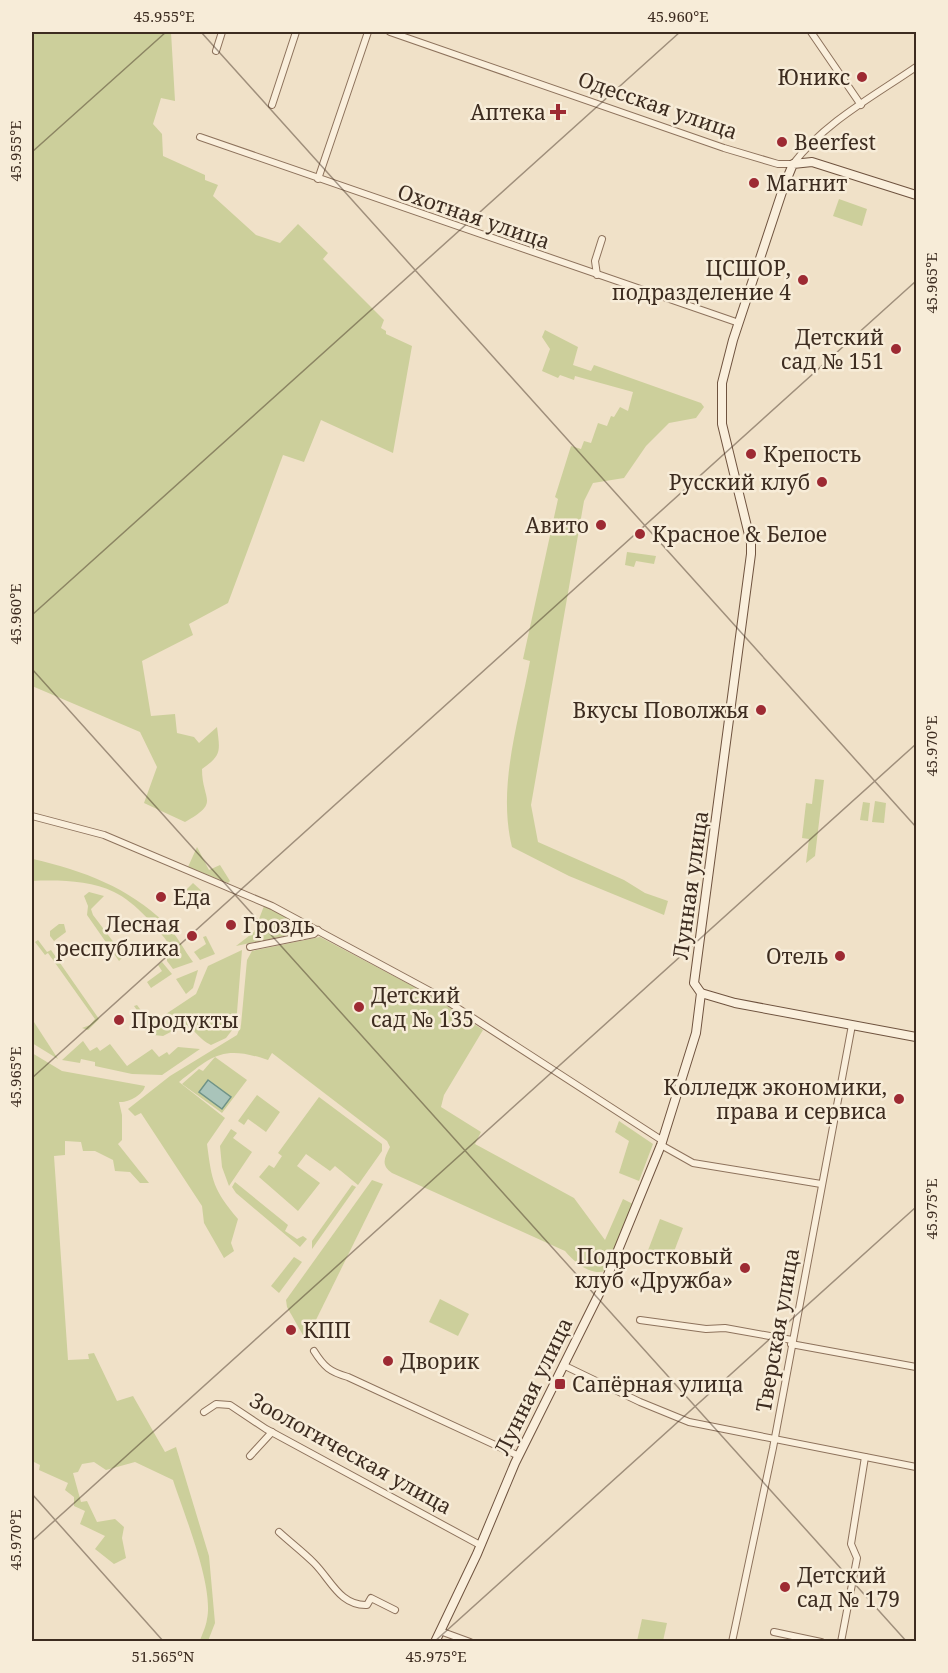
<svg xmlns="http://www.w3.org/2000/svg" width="948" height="1673" viewBox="0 0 948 1673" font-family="'Noto Serif',serif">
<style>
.green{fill:#cccf9b}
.water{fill:#a9c4ba;stroke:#6f9387;stroke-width:1.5}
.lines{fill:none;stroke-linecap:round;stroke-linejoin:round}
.street-casing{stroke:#8d725c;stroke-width:8}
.secondary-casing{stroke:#6f533f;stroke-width:10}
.street{stroke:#faefdc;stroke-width:6}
.secondary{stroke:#faefdc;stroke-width:8}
.ticks{fill:none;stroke:#3d2c20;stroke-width:1.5;stroke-opacity:0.45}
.poi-dot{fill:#9d2a33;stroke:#f7ecd8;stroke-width:2}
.labels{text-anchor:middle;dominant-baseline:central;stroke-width:5;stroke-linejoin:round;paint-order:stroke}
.poi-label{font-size:21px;fill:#3d2c20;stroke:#f7ecd8;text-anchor:start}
.street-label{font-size:21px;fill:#3d2c20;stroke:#f7ecd8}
.neatline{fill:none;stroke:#3d2c20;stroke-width:2}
.ticks-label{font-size:15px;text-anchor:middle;fill:#3d2c20}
</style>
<rect width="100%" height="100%" fill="#f0e1c8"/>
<g class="green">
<path d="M32,32H171L175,101L161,98L153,124L162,134L163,156L205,175V180L218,185L213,196L256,235L280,243L298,224L328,253L323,259L384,320L381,328L386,331V334L412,346L393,453L321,420L304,462L283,455L228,603L189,624L193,635L142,661L151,716L175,714L177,733L194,737L199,743L217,727C220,751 222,755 202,769C202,801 221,802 185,822L144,803L157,767L140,732L32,686Z"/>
<polygon points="839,199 867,209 862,226 833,216"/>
<path d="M545,330L578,347L573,365L591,371L594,365L701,403L704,407L696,418L669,423L646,446L624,478L593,483L584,501L531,805L538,842L624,880L645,893L668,901L664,915L569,876L512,847C497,786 519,721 530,661L523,659L558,499L555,497L571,446L581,449L584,441L591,443L598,423L607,426L611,416L614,417L620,407L628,411L633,392L575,376L574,380L560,375L558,378L542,371L550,349L542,337Z"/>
<polygon points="627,552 656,556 654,564 636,561 634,567 625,565"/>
<polygon points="815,779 824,780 815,856 806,863 809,839 802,838 806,803 812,804"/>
<polygon points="875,801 886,803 884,823 872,822"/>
<polygon points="863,802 870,803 868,821 860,820"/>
<polygon points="197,847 209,870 220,865 230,881 228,883 188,867"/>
<path d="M33,859C84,871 128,887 166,924C176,934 184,950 193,962L173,969L167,961V954L173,950C161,931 134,901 114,892C90,880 57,880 32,881Z"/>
<polygon points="193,883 205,894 199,901 186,890"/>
<polygon points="89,892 104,896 91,909 93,915 124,956 119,961 87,915 88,906 84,896"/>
<polygon points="264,906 302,925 307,931 236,946 254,932"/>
<polygon points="59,924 64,924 66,932 54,941 50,936 50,931"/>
<polygon points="206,936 215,954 200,960 194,952 206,944 203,937"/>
<path d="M320,937L437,999L483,1030L444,1095L441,1107L481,1132L475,1144L574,1198L605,1240L623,1199L633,1204L605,1271C591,1276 574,1262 565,1251L392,1173C380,1165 385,1157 390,1147L387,1141L272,1053L268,1060C223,1045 213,1055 179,1082L225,1118L207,1144C212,1182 213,1189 238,1219L231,1243L234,1251L224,1258L204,1223L202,1206L141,1113L135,1116L128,1109L170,1076L237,1035L241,1025L247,960L252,951Z"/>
<polygon points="38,940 47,952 51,950 99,1019 88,1030 82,1028 90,1025 95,1019 48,953 45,955 35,942"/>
<path d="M242,950L236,1025L226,1038L211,1045C199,1040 196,1029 184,1025L163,1036L154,1035L134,1006L137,1005L151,1024L196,994L208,966Z"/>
<polygon points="162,962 172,974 151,988 147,982 162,971 158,965"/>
<polygon points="198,970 193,988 186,994 176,979"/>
<polygon points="32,1019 58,1059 32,1043"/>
<polygon points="83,1041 90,1051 97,1047 100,1051 110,1044 127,1066 152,1049 159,1057 167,1052 169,1055 178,1047 200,1049 162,1075 132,1074 95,1066 95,1062 81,1059 80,1063 62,1060"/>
<path d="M32,1053L62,1071L145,1086C143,1095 128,1103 119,1102L122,1115V1140L118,1144L149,1183H140L130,1172L115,1171L113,1160L95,1151H83L81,1142L65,1141V1155L54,1156L68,1360L89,1359L88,1354L94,1353L117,1401L133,1396L165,1452L176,1447L209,1556L215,1623L208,1641H200C202,1634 206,1627 207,1619C214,1586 184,1514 173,1480L135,1462L106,1470L94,1462L82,1464L78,1472L73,1473L81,1502L87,1501L97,1522L115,1519L124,1527L122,1538L126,1558L114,1564L95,1549L105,1536L80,1524L85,1511L74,1506V1497L65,1490L68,1483L39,1470L40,1465L32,1461Z"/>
<polygon points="215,1057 247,1080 222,1113 182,1084 199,1069 203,1071"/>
<polygon points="257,1095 280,1112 266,1132 248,1119 244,1125 238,1121"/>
<polygon points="319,1097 382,1144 382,1151 358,1185 335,1166 330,1171 306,1154 297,1166 320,1183 298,1211 259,1177 269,1165 274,1168 282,1156 278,1153"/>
<polygon points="619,1121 653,1144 639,1181 619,1173 629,1141 615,1132"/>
<polygon points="231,1129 237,1133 233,1138 252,1152 229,1186 222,1167 220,1146"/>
<polygon points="372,1180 383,1184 312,1328 304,1337 287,1307 286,1300"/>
<polygon points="235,1182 288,1225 285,1231 297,1239 303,1236 307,1239 300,1247 236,1193 232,1187"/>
<polygon points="352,1185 356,1187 312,1249 312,1241"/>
<polygon points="660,1219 683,1228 670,1262 647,1253"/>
<polygon points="294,1257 302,1262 279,1293 271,1286"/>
<polygon points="440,1299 469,1314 458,1336 429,1322"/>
<polygon points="642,1619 667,1623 663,1641 637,1641"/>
</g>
<polygon class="water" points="208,1080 231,1097 222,1109 199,1092"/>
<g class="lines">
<g class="street-casing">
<g id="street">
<path d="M390,32L724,148L778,164H793C825,122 874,96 916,67"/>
<polyline points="811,32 861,105"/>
<polyline points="216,51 222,32"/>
<polyline points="272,105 296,32"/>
<polyline points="200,137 739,323"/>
<polyline points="318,179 368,32"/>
<polyline points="597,275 595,261 602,239"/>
<polyline points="32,816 104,835 272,906 439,996 663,1141"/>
<polyline points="250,947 314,934 318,930"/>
<polyline points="661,1145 693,1163 821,1184"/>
<polyline points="640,1320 706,1329 725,1328 792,1340"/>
<polyline points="791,1344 916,1367"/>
<path d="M314,1351C324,1367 330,1372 348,1377L519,1456"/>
<polyline points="563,1365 640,1402 689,1422 916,1467"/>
<polyline points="204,1412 216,1404 230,1405 266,1429 480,1545"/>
<polyline points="250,1456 272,1432"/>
<path d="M279,1532C291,1543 303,1552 314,1563C331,1580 340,1606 367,1605L371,1598L395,1610"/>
<polyline points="440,1631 470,1642"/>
<polyline points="774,1632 821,1642"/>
<polyline points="732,1642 773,1448 852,1025"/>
<polyline points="841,1642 857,1558 851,1544 865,1457"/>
</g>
</g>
<g class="secondary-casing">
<g id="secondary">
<polyline points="701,993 735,1003 916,1037"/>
<polyline points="435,1642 477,1554 515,1463 605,1282 661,1145 696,1033 701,993 694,983 751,554 751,543 722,424 722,383 733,340 784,186 793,164 812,162 916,195"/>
</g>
</g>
<use href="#street" class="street"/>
<use href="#secondary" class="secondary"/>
</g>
<path class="ticks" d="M201,32L916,827M32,152L166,32M32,615L680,32M32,669L907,1642M32,1078L916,281M32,1494L164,1642M32,1541L916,744M434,1642L916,1207"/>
<g class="poi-dot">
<circle cx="862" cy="77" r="6"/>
<path d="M555 103h6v6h6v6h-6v6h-6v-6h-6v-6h6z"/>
<circle cx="782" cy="142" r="6"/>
<circle cx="754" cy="183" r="6"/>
<circle cx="803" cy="280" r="6"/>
<circle cx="896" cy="349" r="6"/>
<circle cx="751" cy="454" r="6"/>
<circle cx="822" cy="482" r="6"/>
<circle cx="601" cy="525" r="6"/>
<circle cx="640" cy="534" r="6"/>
<circle cx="761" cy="710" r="6"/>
<circle cx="161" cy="897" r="6"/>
<circle cx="231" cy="925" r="6"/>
<circle cx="192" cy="936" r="6"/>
<circle cx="840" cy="956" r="6"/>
<circle cx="359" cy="1007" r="6"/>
<circle cx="119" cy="1020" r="6"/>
<circle cx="899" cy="1099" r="6"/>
<circle cx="745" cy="1268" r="6"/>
<circle cx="291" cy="1330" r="6"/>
<circle cx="388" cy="1361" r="6"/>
<rect x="554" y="1378" width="12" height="12" rx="3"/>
<circle cx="785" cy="1587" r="6"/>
</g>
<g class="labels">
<g class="poi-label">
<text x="850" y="77" text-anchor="end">Юникс</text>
<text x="546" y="112" text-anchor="end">Аптека</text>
<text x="794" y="142">Beerfest</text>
<text x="766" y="183">Магнит</text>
<text x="791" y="268" text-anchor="end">ЦСШОР,<tspan x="791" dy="24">подразделение 4</tspan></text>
<text x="884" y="337" text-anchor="end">Детский<tspan x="884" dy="24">сад № 151</tspan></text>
<text x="763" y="454">Крепость</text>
<text x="810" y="482" text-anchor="end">Русский клуб</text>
<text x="589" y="525" text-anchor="end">Авито</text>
<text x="652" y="534">Красное &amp; Белое</text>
<text x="749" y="710" text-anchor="end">Вкусы Поволжья</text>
<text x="173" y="897">Еда</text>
<text x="180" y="924" text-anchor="end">Лесная<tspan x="180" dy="24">республика</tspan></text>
<text x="243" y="925">Гроздь</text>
<text x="828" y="956" text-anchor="end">Отель</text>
<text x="371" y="995">Детский<tspan x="371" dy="24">сад № 135</tspan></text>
<text x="131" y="1020">Продукты</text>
<text x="887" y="1087" text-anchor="end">Колледж экономики,<tspan x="887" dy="24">права и сервиса</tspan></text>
<text x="733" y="1256" text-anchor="end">Подростковый<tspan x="733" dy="24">клуб «Дружба»</tspan></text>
<text x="303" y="1330">КПП</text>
<text x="400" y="1361">Дворик</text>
<text x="572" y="1384">Сапёрная улица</text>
<text x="797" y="1575">Детский<tspan x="797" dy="24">сад № 179</tspan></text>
</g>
<g class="street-label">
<text transform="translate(658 105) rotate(19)">Одесская улица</text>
<text transform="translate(474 216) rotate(19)">Охотная улица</text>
<text transform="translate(690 885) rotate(-82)">Лунная улица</text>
<text transform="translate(777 1330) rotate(-80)">Тверская улица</text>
<text transform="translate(533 1386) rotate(-64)">Лунная улица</text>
<text transform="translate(351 1453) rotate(29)">Зоологическая улица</text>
</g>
</g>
<rect width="948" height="1673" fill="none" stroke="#f7ecd8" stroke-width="66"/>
<rect x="33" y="33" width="882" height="1607" class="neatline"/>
<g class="ticks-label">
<text x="164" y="22">45.955°E</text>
<text x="678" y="22">45.960°E</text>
<text transform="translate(16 151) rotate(-90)" y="5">45.955°E</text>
<text transform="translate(932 283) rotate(-90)" y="5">45.965°E</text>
<text transform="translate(16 614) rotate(-90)" y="5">45.960°E</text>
<text transform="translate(932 746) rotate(-90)" y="5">45.970°E</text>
<text transform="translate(16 1077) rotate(-90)" y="5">45.965°E</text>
<text transform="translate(932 1209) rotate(-90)" y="5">45.975°E</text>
<text transform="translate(16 1540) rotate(-90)" y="5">45.970°E</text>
<text x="163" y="1662">51.565°N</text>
<text x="436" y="1662">45.975°E</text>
</g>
</svg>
